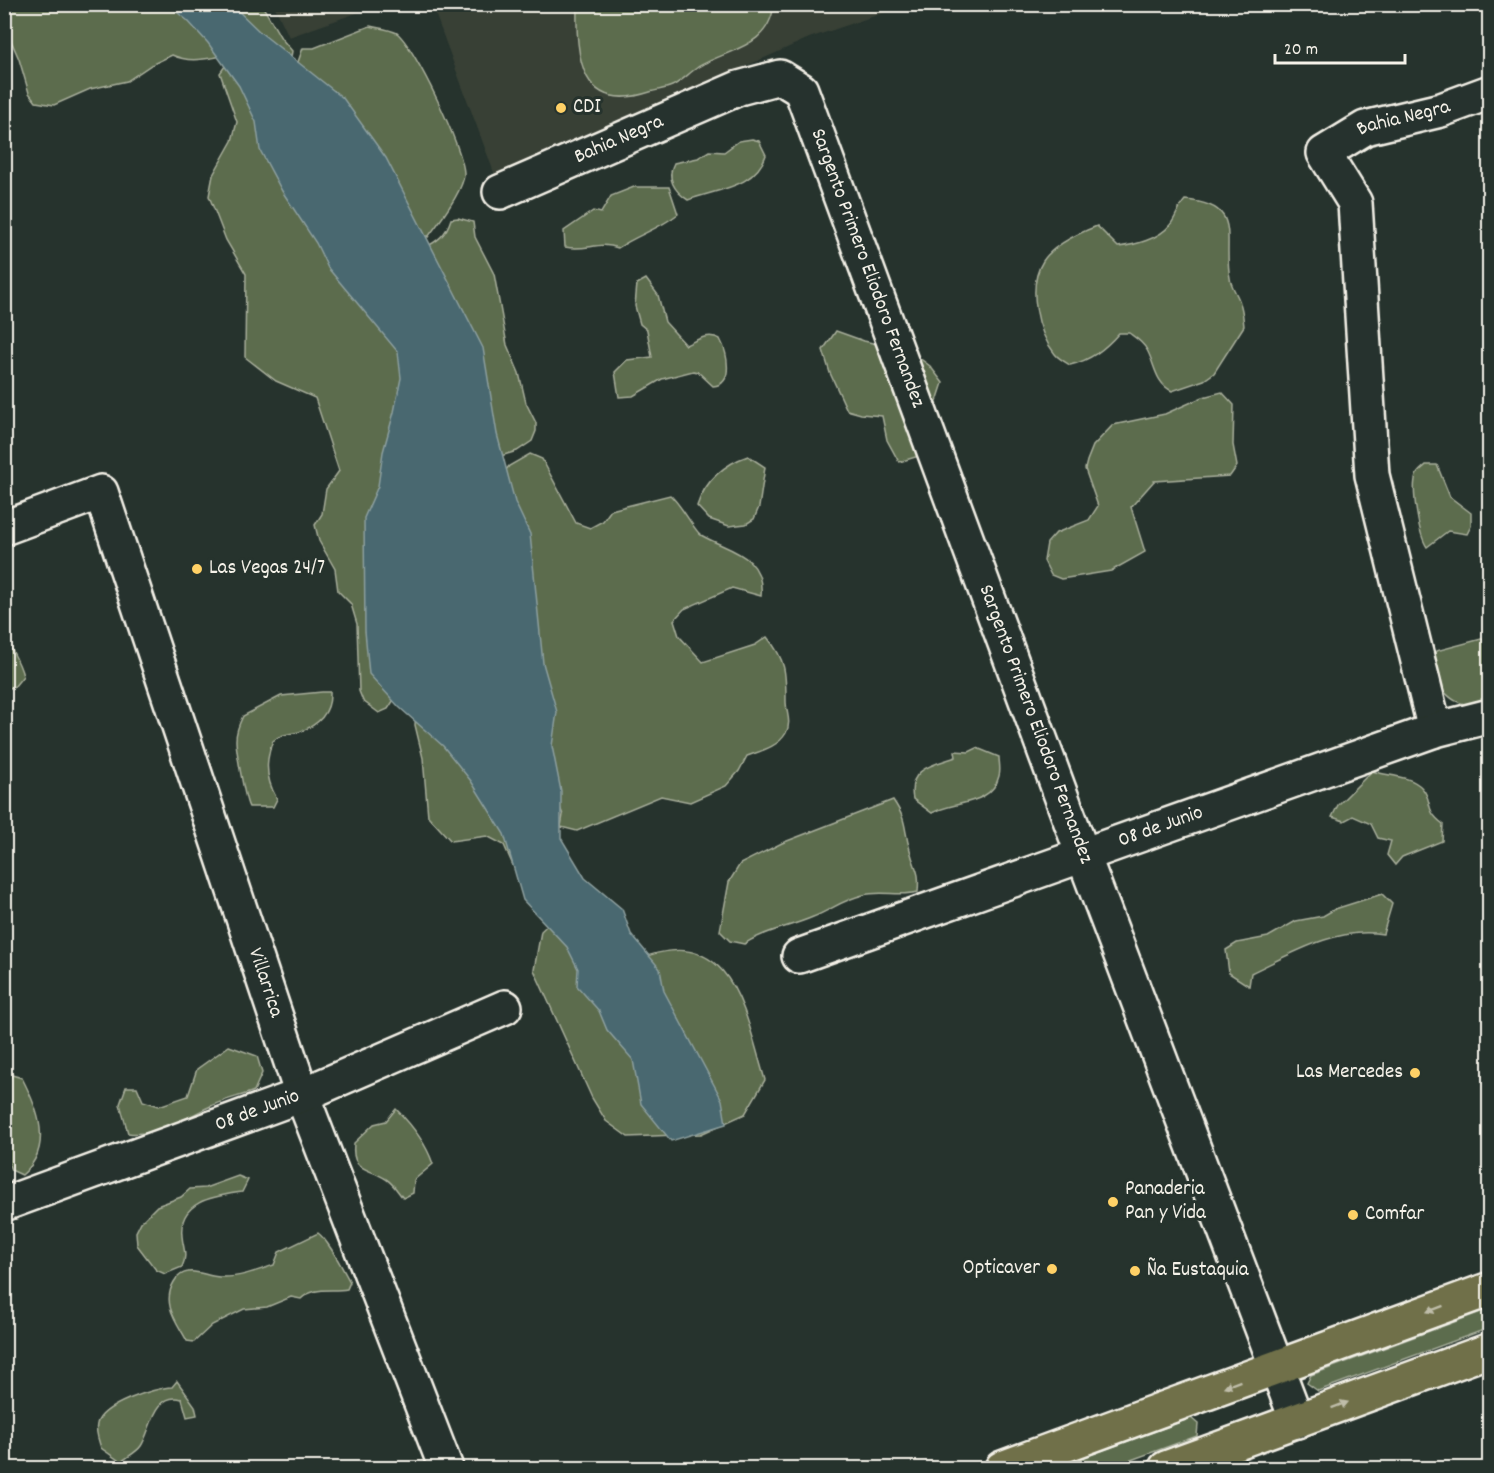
<svg xmlns="http://www.w3.org/2000/svg" width="1494" height="1473" viewBox="0 0 1494 1473" font-family="Dekko,sans-serif">
<style>
.built{fill:#384036}
.green{fill:#5b6c4e;stroke:#a8ae9b;stroke-width:1.5}
.water{fill:#48686f;stroke:#8d9f9f;stroke-width:1.5}
.lines{fill:none;stroke-linecap:round;stroke-linejoin:round}
.minor-casing{stroke:#f4f1e8;stroke-width:38}
.trunk-casing{stroke:#f4f1e8;stroke-width:38}
.minor{stroke:#26332d;stroke-width:33}
.trunk{stroke:#6f704a;stroke-width:33}
.oneway{fill:#bfbda9}
.poi-dot{fill:#ffd166;stroke:#26332d;stroke-width:2}
.labels{text-anchor:middle;dominant-baseline:central;stroke-width:6;stroke-linejoin:round;paint-order:stroke}
.poi-label{font-size:21px;fill:#f4f1e8;stroke:#26332d;text-anchor:start}
.street-label{font-size:21px;fill:#f4f1e8;stroke:#26332d}
</style>
<rect width="100%" height="100%" fill="#26332d"/>
<filter id="ink" filterUnits="userSpaceOnUse"><feTurbulence type="fractalNoise" baseFrequency=".0167" numOctaves="2"/><feDisplacementMap in="SourceGraphic" scale="12" xChannelSelector="R" yChannelSelector="G"/><feConvolveMatrix kernelMatrix="1 2 1 2 8 2 1 2 1" color-interpolation-filters="sRGB"/></filter>
<g filter="url(#ink)">
<g class="built">
<polygon points="274,5 379,5 289,37"/>
<polygon points="432,5 907,5 809,38 496,178"/>
</g>
<g class="green">
<path d="M4,5H185L221,53L217,57C200,60 187,62 172,55L151,65L127,81L90,89L54,105L36,102L29,93L19,59L5,27Z"/>
<polygon points="219,5 262,5 281,38 292,51 290,63"/>
<path d="M577,5V4L774,5C768,49 729,48 698,67C689,73 681,82 672,86C665,89 657,90 650,92C580,115 576,57 577,5Z"/>
<path d="M370,26C378,28 390,29 397,33C415,47 464,150 464,174C464,190 438,224 428,237L411,228L310,86L298,62L303,48H314Z"/>
<polygon points="230,59 403,292 399,692 388,709 379,713 363,701 359,691 357,624 351,604 338,591 335,569 319,541 315,525 322,514 326,489 339,471 315,398 276,381 245,357 246,274 226,240 209,196 213,175 232,141 237,122 220,73"/>
<path d="M752,139L759,141L766,155C755,188 717,189 688,200C674,191 666,178 674,163L698,158L709,151L724,152L739,141Z"/>
<path d="M634,187H669L678,214C659,229 637,235 618,248C599,240 586,252 565,247L564,231L593,211L601,213L611,196Z"/>
<path d="M1185,200C1245,205 1222,238 1230,278C1231,287 1238,295 1240,303C1243,311 1243,319 1244,326L1214,373L1204,380L1172,391C1155,383 1155,364 1147,350C1143,342 1136,338 1129,333H1119C1105,349 1091,360 1070,365C1065,362 1058,358 1055,354C1037,332 1027,286 1043,261C1054,244 1079,233 1097,226L1118,247C1135,245 1159,239 1170,225C1176,218 1177,209 1185,200Z"/>
<path d="M458,218L473,222L475,237L494,274L507,345L519,373L526,403L536,423V431L532,441L517,451L491,459L424,248C438,241 446,235 451,219Z"/>
<path d="M646,279L658,295L665,322L686,345C697,340 708,332 720,339C727,352 735,385 713,386L698,372L693,371L662,379L633,396L619,397L615,372L627,360L652,357L647,330L640,324L635,306L637,284Z"/>
<polygon points="836,331 864,341 911,352 930,366 943,383 919,456 899,462 887,440 882,416 861,414 847,410 830,373 823,350"/>
<polygon points="1222,392 1234,405 1233,445 1237,466 1230,476 1154,481 1131,507 1145,552 1111,571 1061,579 1051,575 1044,561 1047,543 1056,533 1089,520 1098,506 1085,469 1087,461 1093,446 1113,425 1165,414 1203,397"/>
<path d="M530,454L542,459L576,523L590,528L603,521L611,510L670,495C681,504 695,532 701,535C728,551 765,554 761,596L732,588L684,609L674,620L679,636L703,662L755,645L767,637C786,660 786,673 786,701C786,713 792,721 786,733C778,747 761,751 747,756L739,771L726,786L690,802L661,796L577,831L561,827L563,815L544,763L500,478L509,466Z"/>
<path d="M748,456L765,467L759,507L754,519L746,524L729,526L709,519L697,506C705,481 724,464 748,456Z"/>
<path d="M1426,465H1437L1450,497L1471,513V526L1467,534L1448,531L1427,547C1419,536 1411,489 1416,476C1418,471 1422,469 1426,465Z"/>
<path d="M5,636C11,650 20,662 23,676L15,686L5,690Z"/>
<path d="M1489,637V706C1458,707 1449,701 1431,675L1436,651Z"/>
<polygon points="460,664 519,879 504,845 487,836 451,841 428,816 423,758 415,725 417,695"/>
<path d="M322,692H330C331,713 319,725 299,732C290,734 280,734 273,741C270,746 269,754 268,759C266,773 270,787 277,799L273,807H249C245,801 236,749 236,740C236,732 239,724 243,716L281,696Z"/>
<path d="M977,748L999,757C999,763 1001,770 999,776C992,806 953,801 932,813L913,799C907,768 933,765 956,757L955,751L969,752Z"/>
<path d="M1372,771C1386,776 1411,775 1422,788C1434,802 1423,809 1443,824L1442,841L1402,857L1395,865L1387,855L1391,841L1378,838L1371,824L1353,816L1344,821L1332,817L1338,805Z"/>
<path d="M893,800C908,822 903,827 910,850C915,871 920,868 918,892C899,897 882,890 863,895C842,900 831,910 813,917C790,927 766,930 744,944L730,941L720,931L729,882L740,864L782,843Z"/>
<path d="M1382,894L1392,904L1383,934C1337,926 1291,954 1251,973L1249,986L1229,973L1226,950L1237,943L1268,937L1296,921L1323,916L1335,909Z"/>
<path d="M566,907L634,961C731,919 744,1009 765,1080L745,1114L701,1134L628,1137L606,1121L592,1098L534,970L541,931Z"/>
<path d="M229,1046L257,1056L262,1073L254,1091C241,1096 226,1099 213,1105C187,1117 158,1137 128,1133L120,1104L126,1087H137L143,1101L159,1106L188,1096L197,1069Z"/>
<path d="M12,1075L22,1078C38,1109 54,1148 22,1175L11,1170C2,1149 0,1094 12,1075Z"/>
<path d="M396,1109C412,1125 426,1143 433,1164L414,1180L413,1193L403,1198C398,1192 393,1183 386,1179C367,1167 351,1172 354,1143L374,1124L386,1121Z"/>
<path d="M238,1176L248,1180L242,1192C216,1196 178,1200 182,1236C183,1249 188,1254 182,1267L165,1274L156,1270L137,1245L136,1232L141,1222L157,1206L181,1197L190,1189L205,1188Z"/>
<path d="M318,1233C329,1241 342,1268 350,1282L347,1289C331,1292 314,1286 301,1299L291,1297L267,1307L244,1309L212,1325L194,1342L187,1341C177,1322 161,1304 174,1282C177,1277 181,1273 188,1272C198,1270 209,1277 220,1277C238,1278 257,1271 274,1265L279,1252Z"/>
<polygon points="1489,1309 1489,1328 1318,1391 1307,1383 1311,1375"/>
<path d="M177,1381L195,1406L197,1415L187,1417L182,1399C154,1391 151,1431 141,1446C137,1452 127,1457 121,1462L101,1448C99,1441 95,1432 97,1424C101,1405 154,1388 172,1387Z"/>
<polygon points="1191,1418 1198,1424 1197,1436 1109,1468 1054,1468"/>
</g>
<polygon class="water" points="168,5 232,5 260,32 343,98 386,158 483,348 497,434 515,502 530,534 543,663 557,712 552,746 561,791 561,838 585,878 622,909 631,934 660,969 664,991 722,1100 726,1124 671,1141 641,1104 633,1060 607,1030 599,1011 577,986 578,969 567,947 523,900 504,834 471,781 443,746 399,707 369,674 365,631 364,518 378,486 383,452 394,412 401,378 398,352 328,268 316,243 282,191 260,150 256,122 239,86 208,43 188,21"/>
<g class="lines">
<g class="minor-casing">
<g id="minor">
<path id="s1" d="M500,192L739,88L780,77L801,90L1083,855L1297,1421"/>
<path id="s2" d="M4,528L101,492L302,1095L446,1468"/>
<path id="s3" d="M1435,730L1372,475L1355,203L1324,153L1365,128L1441,110L1490,92"/>
<path id="s4" d="M799,956L1435,730L1490,716"/>
<path id="s5" d="M4,1204L302,1095L505,1007"/>
</g>
</g>
<g class="trunk-casing">
<g id="trunk">
<polyline points="1002,1468 1490,1289"/>
<polyline points="1166,1468 1490,1350"/>
</g>
</g>
<use href="#minor" class="minor"/>
<use href="#trunk" class="trunk"/>
</g>
<defs><path id="oneway-solid" d="M-6-.8H1V-3.2L6.5 0L1 3.2V.8H-6Z" transform="scale(1.5)"/></defs>
<g class="oneway">
<use href="#oneway-solid" transform="translate(1435 1309) rotate(160)"/>
<use href="#oneway-solid" transform="translate(1232 1384) rotate(160)"/>
<use href="#oneway-solid" transform="translate(1340 1405) rotate(-20)"/>
</g>
</g>
<g class="poi-dot">
<circle cx="561" cy="108" r="6"/>
<circle cx="197" cy="569" r="6"/>
<circle cx="1415" cy="1073" r="6"/>
<circle cx="1113" cy="1202" r="6"/>
<circle cx="1353" cy="1215" r="6"/>
<circle cx="1052" cy="1269" r="6"/>
<circle cx="1135" cy="1271" r="6"/>
</g>
<g class="labels">
<g class="poi-label">
<text x="573" y="108">CDI</text>
<text x="209" y="569">Las Vegas 24/7</text>
<text x="1403" y="1073" text-anchor="end">Las Mercedes</text>
<text x="1125" y="1190">Panaderia<tspan x="1125" dy="24">Pan y Vida</tspan></text>
<text x="1365" y="1215">Comfar</text>
<text x="1040" y="1269" text-anchor="end">Opticaver</text>
<text x="1147" y="1271">Ña Eustaquia</text>
</g>
<g class="street-label">
<text stroke="none"><textPath href="#s3" startOffset="682">Bahia Negra</textPath></text>
<text stroke="none"><textPath href="#s1" startOffset="130">Bahia Negra</textPath></text>
<text stroke="none"><textPath href="#s1" startOffset="518">Sargento Primero Eliodoro Fernandez</textPath></text>
<text stroke="none"><textPath href="#s1" startOffset="1004">Sargento Primero Eliodoro Fernandez</textPath></text>
<text stroke="none"><textPath href="#s4" startOffset="384">08 de Junio</textPath></text>
<text stroke="none"><textPath href="#s2" startOffset="621">Villarrica</textPath></text>
<text stroke="none"><textPath href="#s5" startOffset="270">08 de Junio</textPath></text>
</g>
</g>
<rect width="1494" height="1473" fill="none" stroke="#26332d" stroke-width="24"/>
<rect x="12" y="12" width="1470" height="1449" fill="none" stroke="#f4f1e8" stroke-width="2" filter="url(#ink)"/>
<path d="M1275 54v9h130v-9" fill="none" stroke="#f4f1e8" stroke-width="3"/>
<text x="1284" y="54" font-size="18" fill="#f4f1e8" stroke="#26332d" stroke-width="4.5" paint-order="stroke">20 m</text>
</svg>
